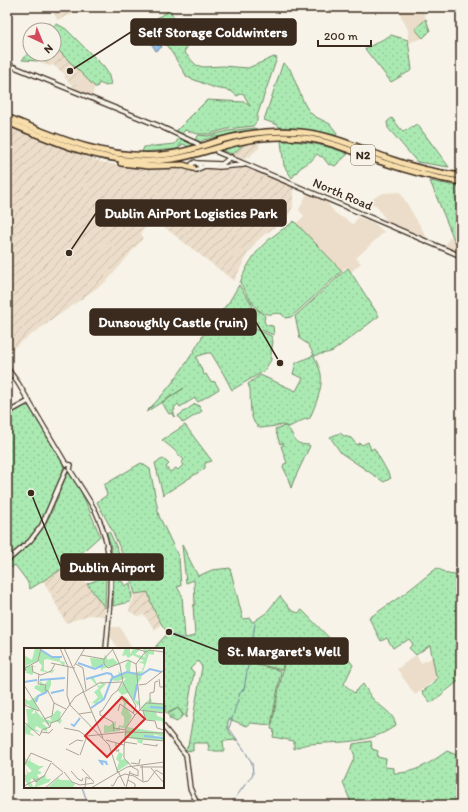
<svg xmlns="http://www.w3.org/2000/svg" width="468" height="812" viewBox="0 0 468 812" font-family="Itim,sans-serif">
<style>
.built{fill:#ebddc9}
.industrial{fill:url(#industrial-furrows)}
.grass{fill:url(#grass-dots);stroke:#728a68}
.forest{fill:url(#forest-firs);stroke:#728a68}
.cemetery{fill:url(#cemetery-stones);stroke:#728a68}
.water{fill:url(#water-ripples);stroke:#6f859a}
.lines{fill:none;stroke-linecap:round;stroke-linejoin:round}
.stream{stroke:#6f859a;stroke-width:1}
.secondary-casing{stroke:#3b2a1e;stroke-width:6}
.highway-casing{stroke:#3b2a1e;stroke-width:8}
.secondary{stroke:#f7f3e8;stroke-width:3.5}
.highway{stroke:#f8deab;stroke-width:5}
.labels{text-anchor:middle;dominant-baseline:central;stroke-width:3.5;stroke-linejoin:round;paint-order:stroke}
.shield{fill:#f7f3e8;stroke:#73665b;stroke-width:1}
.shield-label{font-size:12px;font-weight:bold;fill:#3b2a1e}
.street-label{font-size:13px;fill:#3b2a1e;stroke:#f7f3e8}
.inset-river{fill:none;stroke:#91c1ec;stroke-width:2}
.inset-road{fill:none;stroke:#aca397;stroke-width:1}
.view{fill:#d62828;fill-opacity:0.15;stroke:#d62828;stroke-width:2}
.inset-edge{fill:none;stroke:#3b2a1e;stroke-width:2}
.leader{fill:none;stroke:#3b2a1e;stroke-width:1.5}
.callout-dot{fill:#3b2a1e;stroke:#f7f3e8;stroke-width:1.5}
.callout{fill:#3b2a1e;stroke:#3b2a1e;stroke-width:1.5}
.callout-label{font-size:14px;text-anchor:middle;font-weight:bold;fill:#fff}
</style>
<defs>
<pattern id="industrial-furrows" width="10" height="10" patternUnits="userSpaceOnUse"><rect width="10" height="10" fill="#ebddc9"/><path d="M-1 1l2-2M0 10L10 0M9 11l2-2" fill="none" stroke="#cabeac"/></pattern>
<pattern id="grass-dots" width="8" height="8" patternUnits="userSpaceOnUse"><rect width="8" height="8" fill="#aaeab2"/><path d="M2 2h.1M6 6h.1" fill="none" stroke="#93c999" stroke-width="1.8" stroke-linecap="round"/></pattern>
<pattern id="forest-firs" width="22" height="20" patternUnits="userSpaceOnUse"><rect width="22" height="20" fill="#aaeab2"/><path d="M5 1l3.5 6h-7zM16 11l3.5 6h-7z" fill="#93c999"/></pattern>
<pattern id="cemetery-stones" width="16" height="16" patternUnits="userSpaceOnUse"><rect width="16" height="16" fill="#aaeab2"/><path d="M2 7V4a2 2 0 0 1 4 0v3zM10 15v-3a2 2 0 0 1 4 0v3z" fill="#93c999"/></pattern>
<pattern id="water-ripples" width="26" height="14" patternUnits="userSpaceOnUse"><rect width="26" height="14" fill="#91c1ec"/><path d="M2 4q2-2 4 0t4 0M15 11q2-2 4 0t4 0" fill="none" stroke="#789dbf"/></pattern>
</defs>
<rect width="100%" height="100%" fill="#f7f3e8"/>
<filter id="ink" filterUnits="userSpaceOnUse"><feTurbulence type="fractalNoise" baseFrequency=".025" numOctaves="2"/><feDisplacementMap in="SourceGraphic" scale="8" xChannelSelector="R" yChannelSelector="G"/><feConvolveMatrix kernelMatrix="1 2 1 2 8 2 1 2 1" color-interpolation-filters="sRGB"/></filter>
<g filter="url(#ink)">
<g class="built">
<polygon points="399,7 422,7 426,19 415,29 423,38 411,42 408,46 408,30 401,16"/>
<polygon points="84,75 95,87 91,97 74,90 74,88 76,88 76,85"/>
<polygon points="400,192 419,224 429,241 387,222 376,205 369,203 375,197 383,193"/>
<polygon points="309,194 325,200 335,213 341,217 348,220 347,221 353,224 358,217 374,223 384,232 356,258 361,263 351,272 346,267 342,271 296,224 304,216 299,210 306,195"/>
<polygon points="452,236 461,254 445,247 449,238"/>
<polygon points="112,627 120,627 132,649 118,649 112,639 109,638 109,631"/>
<polygon points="416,655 421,663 432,658 436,672 436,676 435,680 415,695 397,669"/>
</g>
<g class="industrial">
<polygon points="52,7 91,7 57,20"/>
<polygon points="54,46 84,75 76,84 76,89 64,77 66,75 53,65 49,66 38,61 44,54 54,54"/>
<polygon points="7,125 77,153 101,162 145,170 182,169 193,172 208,169 219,169 233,166 242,166 255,172 293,186 293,206 287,219 265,234 257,241 248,253 234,281 155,220 141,232 143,238 108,280 7,352"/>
<polygon points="257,142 258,144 260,144 259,148 252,154 250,157 247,156 245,159 243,158 242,159 235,156 233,153 241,144"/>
<polygon points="68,565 87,584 98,598 105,608 105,616 89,615 66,623 43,580"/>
<polygon points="148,592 149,599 161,624 155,630 144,615 138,616 130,612 129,610 135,594"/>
</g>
<g class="grass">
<polygon points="170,10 186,42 187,47 184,52 196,65 203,67 223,66 248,68 274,57 277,58 257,116 257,121 253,126 227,129 209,134 198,134 185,130 182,134 176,131 207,100 244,102 250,106 243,93 237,96 231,91 215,88 187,77 172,53 160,36 157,18"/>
<polygon points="426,19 430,31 423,38 415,29"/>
<polygon points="49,23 53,26 57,24 66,29 103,66 108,73 111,84 106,86 99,83 97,87 95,87 54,46 54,30 43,30"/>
<polygon points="391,35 408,40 412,70 391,82 365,49"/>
<polygon points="30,51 30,54 44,54 38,61 22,60"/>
<polygon points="283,63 290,69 304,103 308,110 314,116 330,124 337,133 336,136 309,130 279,127 278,125 264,120"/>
<polygon points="392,118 403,132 417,124 449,167 417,162 388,128 387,122"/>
<path d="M281,141C304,141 327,145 348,154L335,166L331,164L329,165L322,156L321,157L317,154L311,161L300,168L292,178L284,166Z"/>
<polygon points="430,181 461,187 461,239 455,242"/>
<path d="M294,221L342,271L291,317L285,318L282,314C275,312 273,315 267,314C254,312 247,292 240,283C247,263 259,246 276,234C282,229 289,226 294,221Z"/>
<path d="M348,268L379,316L333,351C327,354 321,353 314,356C316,361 320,368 321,374C323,389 315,405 310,418L303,420L289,427L283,425L261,428C248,424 251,400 250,389L248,384L260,375L296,391L303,378L293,374L296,363L314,355L308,344L300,339L295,316Z"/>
<polygon points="239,285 253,306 247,311 242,309 239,322 219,318 217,316 229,302"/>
<polygon points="254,307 265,316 264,321 266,325 273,326 274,335 246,324 249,312"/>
<path d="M214,320L248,326L271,336L273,341L271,354V360L264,371L232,390L223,373L211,353H207L196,357L204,375L206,374L210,381L215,382L219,389L198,402L195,398L180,407L178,404L174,408L175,410L173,411L175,416L174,417L171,413L169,414L162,403L184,388L146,412C171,388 188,362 205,332L208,334V328Z"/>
<polygon points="195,404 198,405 202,411 183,423 178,416"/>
<polygon points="24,405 30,407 63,462 64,473 49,510 38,529 23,546 7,560 7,414"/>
<polygon points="185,425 212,461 205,463 205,468 163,495 155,463 163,459 169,464 166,467 170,472 176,468 178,470 183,465 181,463 184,460 172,448 162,440"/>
<path d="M285,426C298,435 288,444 309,445L310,446L294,480L291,488L287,475L283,467L284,464L287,463L281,446L284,445L283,443L280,444L275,429Z"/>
<polygon points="340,433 344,436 351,438 357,445 360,443 362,445 368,442 371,450 374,448 391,478 384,482 341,453 330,437"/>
<path d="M141,463L150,469L159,516L179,558L181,586L177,587L182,595L185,638L195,636L193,605H195L194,580L186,583L182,545L198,576L212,570L230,568L243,619L250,618L252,622H253L266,613L280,596L291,610L298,613L302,610L339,648L353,665L344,684L354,693L363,684C366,689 369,694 372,698C380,707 394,713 396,725C376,741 349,742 325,743C314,744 304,743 294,749V741L273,737L274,730L271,729L287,649L282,670L253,663H247L248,664H253L278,670L281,672L271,725L251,723L247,726L229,719C225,728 230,734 237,740L223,741L224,751H209L208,743H193V751L185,750L188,746L202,667L198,661L190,669L194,672L186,718L178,708L167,713L164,711L166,705L163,703V649H156V646L168,633C159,622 151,606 148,592L135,594L128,567L113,532L97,502L107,495L104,485Z"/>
<path d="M69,473C79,482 94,522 100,536L68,565L30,589L27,581L15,565L7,571V564C16,557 25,549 33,541C50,523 57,498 66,476Z"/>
<polygon points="109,531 124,564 114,569 111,547 107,533"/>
<polygon points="437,568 448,574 461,576 461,679 431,703 422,692 435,682 438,677 436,676 430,645 416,655 409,648 413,644 409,639 403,643 402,642 393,648 387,638 381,641 369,618 404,594"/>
<polygon points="116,575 120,582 122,581 125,586 130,583 132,596 130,602 113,606 114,576"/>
<polygon points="106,576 105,608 87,584"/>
<path d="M371,741L372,749L378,751L377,757L386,759L385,767L394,768V773C414,774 432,762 447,751L461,757V805H352L343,783L355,756L352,749L353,744Z"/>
</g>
<g class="forest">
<polygon points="254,128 257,129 203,140 201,142 195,139 199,135 208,136 228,131"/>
<polygon points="179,138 196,146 189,147 183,144 177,149 142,152 144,147 175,144"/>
<polygon points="252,142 243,145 233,154 220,150"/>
</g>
<polygon class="cemetery" points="178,708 183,715 177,722 170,719 168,714"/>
<polygon class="water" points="155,34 162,47 156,51 148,38"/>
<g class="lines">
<g class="stream">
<polyline points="293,185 293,189"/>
<polyline points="169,632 169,634 184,639"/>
<polyline points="245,751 229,728 240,693 244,689 255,624"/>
<polyline points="82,787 87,801 85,805"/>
<polyline points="152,802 165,802 166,805"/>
<polyline points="230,805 253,774 252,763 246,753"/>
</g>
<g class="secondary-casing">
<g id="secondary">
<polyline points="7,64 157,125 198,144"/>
<polyline points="217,152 461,256"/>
<polyline points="198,163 222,164 231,157"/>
<polyline points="199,168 200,165 195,162 192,164 193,168 196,170 205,166 219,167 244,165"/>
<polyline points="7,368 18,383 66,464"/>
<polyline points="7,413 29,401"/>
<polyline points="66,464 71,465 70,470"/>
<path d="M70,470C79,484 88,498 96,512C117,556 110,602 106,649"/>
<polyline points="7,561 30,541 42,525 66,470"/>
<polyline points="163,726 186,755 190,788 198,805"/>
</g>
</g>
<g class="highway-casing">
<g id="highway">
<path d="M7,117C59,139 113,162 170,154C191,151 209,143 229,138C252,132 277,130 301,132C334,135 363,150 393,160C415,168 438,173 461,176"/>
<path d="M7,122C62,145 112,168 173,159C194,156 214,148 235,143C257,137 281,136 304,138C331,141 356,153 382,162C408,171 434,178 461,182"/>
<polyline points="121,163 149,166 183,165 193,168"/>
</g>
</g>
<use href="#secondary" class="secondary"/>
<use href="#highway" class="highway"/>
</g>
</g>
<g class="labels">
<rect class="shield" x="351" y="145" width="24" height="20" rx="3"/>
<g class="shield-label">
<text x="363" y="155">N2</text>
</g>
<g class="street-label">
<text transform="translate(343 194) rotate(23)">North Road</text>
</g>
</g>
<g transform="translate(24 648)">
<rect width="140" height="140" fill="#f7f3e8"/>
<path d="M11,0H17L18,3L28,9L36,8V13L41,14L40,19L36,14L23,11L20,12V22L24,24L31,21L28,25L16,23L18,18L14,13L1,18H13L9,19V26L8,27L0,24L4,23L0,21V7L8,12ZM101,0H106V6L110,0H118L111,6L121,9L119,0L130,3V7L125,6L120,21H123H120L119,24L118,26H115L121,25L116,28L118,29L112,38L116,42L114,41L110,47L111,52L114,53L112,54L116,53L114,58L104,45L98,47L94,43L102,30L94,33L85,32L95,27L94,23L98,27L103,24L101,18L104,12L107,13L106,25L119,23L117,19L119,21L120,16L114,14L120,13L109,7L104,10L102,7L98,8ZM81,6L84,12L89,10L95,16L78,21L79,23L77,22V20L68,19L66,10L80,11ZM66,30H70L74,38L78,37L76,33L82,36L76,42L80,51L75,52L73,56L68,55L74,49L70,44L75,40ZM25,31H27V37L24,44L18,45L10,40L12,37L16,38L15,32L23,39L21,36ZM14,47L11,55L15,63L11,61L7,66L11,65V62L18,70L19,66V71L28,73L26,70L33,62L37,64L36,71L38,72L36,76L32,73L25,76V78L21,74L18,75L23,79V84L12,78L11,81L17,84L7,82L6,85L10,87V88L2,86V89L0,77L2,78L4,74L2,61H7L4,56L1,58L0,50L5,53ZM95,48L103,50L105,53L101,58L108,68L102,81L96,79V83L80,85V77L85,78L92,73L91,81L94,80L95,77L99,78L100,75V69L97,66L100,55ZM127,50L128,54L140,56V59H125L140,60V64H132L133,68L139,70V77L138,73L123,72L117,59ZM103,79L140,85V89L129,86L131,88H119L140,90V93L119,92L118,96L113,94L114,92L101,89ZM95,104L99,106L97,112L100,111L106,115L92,124L95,114L92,111ZM0,109L4,113L7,110L6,113L15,118H20L14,122L18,125L13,127L16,132L22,126L21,131L23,127L22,131H27L25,134L10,140L12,135L8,130L6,133L10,140H6L0,131V126L3,127L2,121L4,125L8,123L0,115Z" fill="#aaeab2"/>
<path d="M34,130L36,132H45L51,136L49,139H24Z" fill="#aaeab2"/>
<path class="inset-river" d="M17,2L28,9H38M54,15L71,21L79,17M62,31L83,25L87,26L89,29M16,32L41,30M0,34L13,32M27,45L40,42M110,52L113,36M12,54L14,48L23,44M126,59L140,60M67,60L80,51L88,30L103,24L117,27L126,21L138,24M47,76L50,78L56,70M120,88L140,90M79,117L76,113L82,114L83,117"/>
<path class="inset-road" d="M36,0L44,19L43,47L46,57L85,97L94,125M40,0L60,44M88,0L96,17L99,35L112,58L109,65L111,67M109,0L123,4L125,2M125,2L140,4M57,7L80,11V16L84,20L104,12L112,16M80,11L89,1M27,15L51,20M52,16L59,20L62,42M8,17L9,24L17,27L27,23L31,16M50,18L61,0M2,23L1,20L14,13L17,0M15,26L14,36L22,37L21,42L24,43L30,55L42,61M135,31L136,39H140M0,37L26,79M115,37L122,36L140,22M59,43L79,90M60,44L75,35L98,34M126,55V45L130,44L131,34L134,33M140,56L122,55L116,62L140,65M0,57L15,63M94,63L96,56L109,65M119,63L122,72L131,73L133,80L140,82M55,66L68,64M76,67V63H78L88,47L94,42L98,34M76,67L89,74L90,83M111,67L116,62L112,16L122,3M20,71L28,68L30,55M0,74L16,88M26,79L27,75L35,72L51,49L59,44M40,80L55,83L62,88M90,80L102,82M17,84L25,85L29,81M102,84L140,85M16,87L18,82L26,79M101,89L140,93M82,92L100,97M100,94L113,96M92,95V103H95L94,101M119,96L133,98V96M45,97L53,92L59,93M42,101L55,107M7,105L28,114M56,107L63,88L101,84M28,115L39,124M107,115L115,116L116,111M118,117L119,133M0,118L7,105M108,119L100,110V100L102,80L111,67M116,119H140M127,120L140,135M58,121L70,134M47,123L54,131L58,133L59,130M94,123L101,138M40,124L48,134L56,137L70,135M106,125L114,128V122L108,119M9,130L12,134L20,128M104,132L111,136V140M119,134L124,133L132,122L140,127M87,137L89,138L94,129L101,126L110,128L119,134M0,138L20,128L27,115M21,140L39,125M61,140L62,129L66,131M67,140L103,119L140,114M102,140L106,123"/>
<path class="view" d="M98,49L121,71L83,109L61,88Z"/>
<rect width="140" height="140" class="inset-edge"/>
</g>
<path class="leader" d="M70 71L131 32M69 253L96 213M280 363L256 322M31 493L61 567M169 632L219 651"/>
<g class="callout-dot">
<circle cx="70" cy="71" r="4"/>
<circle cx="69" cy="253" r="4"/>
<circle cx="280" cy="363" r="4"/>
<circle cx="31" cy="493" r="4"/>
<circle cx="169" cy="632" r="4"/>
</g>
<g class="callout">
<rect x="131" y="19" width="165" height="26" rx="4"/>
<rect x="96" y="200" width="190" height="26" rx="4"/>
<rect x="90" y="309" width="166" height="26" rx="4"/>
<rect x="61" y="554" width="102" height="26" rx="4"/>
<rect x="219" y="638" width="129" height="26" rx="4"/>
</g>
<g class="callout-label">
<text x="213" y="37">Self Storage Coldwinters</text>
<text x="191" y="218">Dublin AirPort Logistics Park</text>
<text x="173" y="327">Dunsoughly Castle (ruin)</text>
<text x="112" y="572">Dublin Airport</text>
<text x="284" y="656">St. Margaret's Well</text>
</g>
<rect width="468" height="812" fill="none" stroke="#f7f3e8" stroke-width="24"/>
<rect x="12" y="12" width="444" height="788" fill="none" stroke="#3b2a1e" stroke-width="1.5" filter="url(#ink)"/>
<g transform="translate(42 42) rotate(136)"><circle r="19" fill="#f7f3e8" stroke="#aca397"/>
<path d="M0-3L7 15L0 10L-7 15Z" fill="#d1495b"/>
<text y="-6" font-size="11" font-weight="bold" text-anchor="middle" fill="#3b2a1e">N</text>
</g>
<path d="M318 40v6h53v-6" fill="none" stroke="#3b2a1e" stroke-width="2"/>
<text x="324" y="40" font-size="12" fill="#3b2a1e" stroke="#f7f3e8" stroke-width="3" paint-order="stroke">200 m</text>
</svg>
